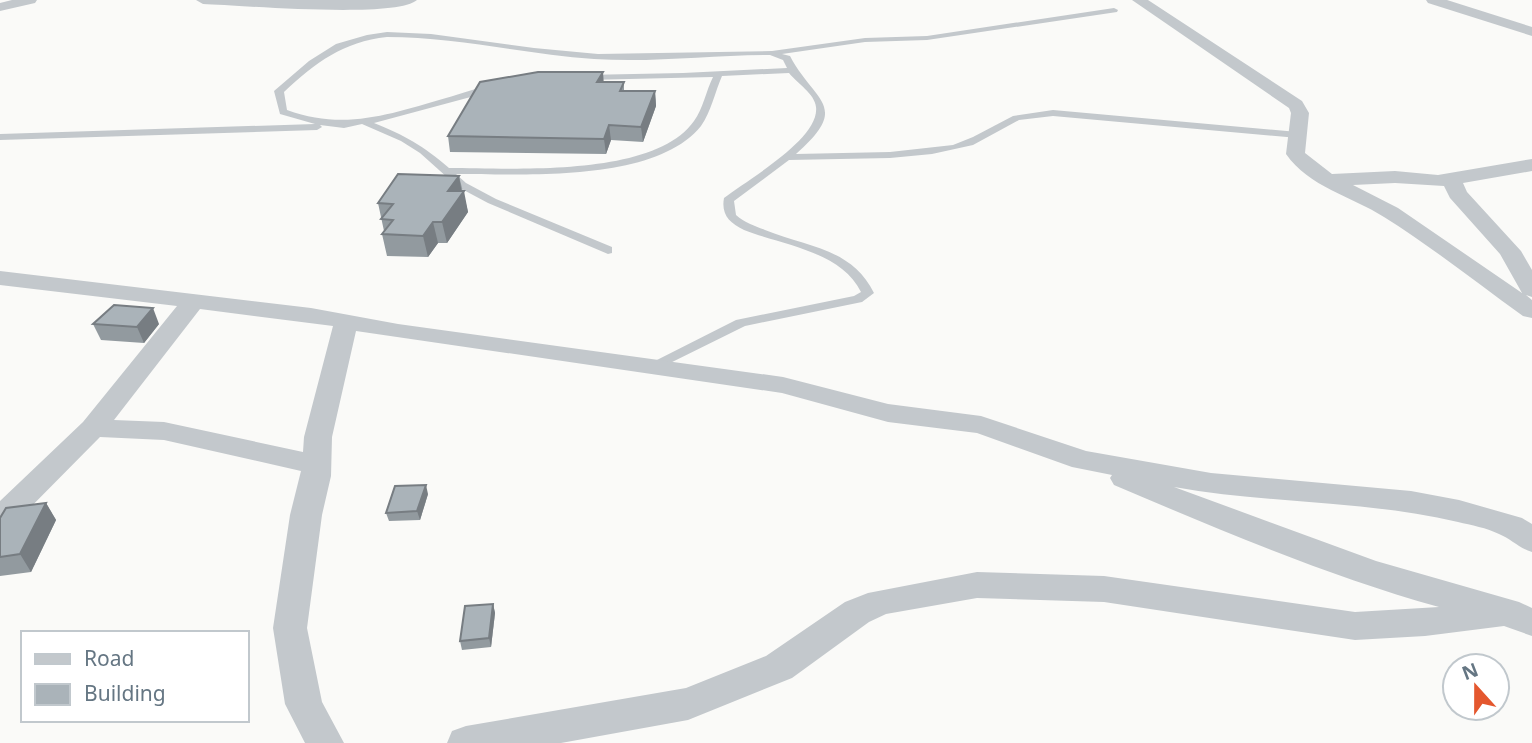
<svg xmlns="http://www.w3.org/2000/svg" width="1532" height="743" viewBox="0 0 1532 743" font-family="'Noto Sans',sans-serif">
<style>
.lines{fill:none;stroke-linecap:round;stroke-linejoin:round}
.lane{fill:#c3c8cc;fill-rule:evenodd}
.street{fill:#c3c8cc;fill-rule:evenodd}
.wall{fill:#929a9f}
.shaded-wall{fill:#777d82}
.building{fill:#aab3b9;stroke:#777d82;stroke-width:2}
</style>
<rect width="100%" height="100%" fill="#fafaf8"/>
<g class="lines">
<path class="lane" d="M1114,8L1118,10L1117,12L927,40L865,42L782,54L790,56C814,102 852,105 796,154L890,152L953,145L973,137L1013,116L1053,110L1298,132L1303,135L1298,138L1053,116L1019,120L973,145L932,154L890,158L789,160L734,201L736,215C745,223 755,226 765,230C807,247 852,248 874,293L862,302L745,326L656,370L651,369L649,366L651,363L736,320L854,296L861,292C841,251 782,245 744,230C729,223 721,214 724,198C747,180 820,139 816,107C815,94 797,83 789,73L722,76C715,92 711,112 701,126C655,183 523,174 456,174L466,183L496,199L612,247V253L608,254L488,203L458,187L420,153L401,141L362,124L344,128L320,125L322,127L317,130L0,140V134L315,124L280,114L274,91L309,61L336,44L367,35L387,32L431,34L534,48L598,54L772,51L865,38L927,36ZM387,37C456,37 525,54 594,59C652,63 712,55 770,55L783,60L787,68L683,73L584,75V79L587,80L713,77C706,91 703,109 694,121C654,178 512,168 449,168C424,146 404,135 374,123L493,91V87C478,86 461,94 446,98C390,114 345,131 287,110L284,92C316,62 343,42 387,37Z"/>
<g class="street">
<polygon points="12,0 37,0 35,3 0,11 0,3"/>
<path d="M196,0H417C396,19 239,5 203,4Z"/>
<path d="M1132,0H1148L1302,101L1309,113L1305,153L1332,174L1395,171L1438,175L1532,159V171L1463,183L1467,192L1521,251L1532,270V297L1526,295L1532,300V318L1523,316C1477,283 1432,247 1384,217C1351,196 1309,187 1286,154L1291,113L1289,108ZM1395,183L1444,186L1450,198L1500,254L1522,293L1398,208L1353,185Z"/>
<polygon points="1426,0 1447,0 1532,27 1532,36 1428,3"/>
<path d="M0,271L311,308L398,324L783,377L888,404L981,416L1086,451L1211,473L1411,491L1459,500L1522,518L1532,524V552C1519,548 1511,539 1499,534C1487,528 1471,525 1458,522C1365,500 1268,504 1174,487L1376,561L1519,602L1532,608V636L1504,626L1425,636L1355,640L1104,602L977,598L886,614L869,622L792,678L688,720L561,743H447L452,731L466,726L686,688L766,656L845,602L868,593L977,572L1104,576L1355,612L1439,607C1328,576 1220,530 1114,485L1110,478L1112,475L1072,467L977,433L888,422L782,393L356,331L332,437L331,476L322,515L307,628L322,702L344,743H305L285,704L273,628L290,515L301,471L164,440L100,437L11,527L0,530V501L83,422L177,306L0,285ZM200,309L333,326L304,437L303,452L164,422L114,420Z"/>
</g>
</g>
<g class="wall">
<polygon points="604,82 624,82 624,91 655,91 656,106 643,142 611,140 606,154 450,152 448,136"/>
<polygon points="459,176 468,212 447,243 438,243 428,257 387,256 382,234 384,231 378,203"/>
<polygon points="93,324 159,324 144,343 101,340"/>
<polygon points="428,494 420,520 389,521 386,513"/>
<polygon points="46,503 56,520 31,572 0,576 0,518"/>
<polygon points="493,604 495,613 491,647 462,650 460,641"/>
</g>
<g class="shaded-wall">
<polygon points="603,72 604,86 597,82"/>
<polygon points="655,91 656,106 643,142 641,127"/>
<polygon points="609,125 611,140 606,154 604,139"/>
<polygon points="459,176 462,194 464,191 468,212 447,243 442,222 448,191"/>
<polygon points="433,222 438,243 428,257 423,236"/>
<polygon points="153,308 159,324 144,343 137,327"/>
<polygon points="426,485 428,494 420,520 417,511"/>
<polygon points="46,503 56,520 31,572 20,554"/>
<polygon points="493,604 495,613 491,647 489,638"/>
</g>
<g class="building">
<polygon points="538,72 603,72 597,82 624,82 620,91 655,91 641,127 609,125 604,139 448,136 480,82"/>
<polygon points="398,174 459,176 448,191 464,191 442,222 433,222 423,236 382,234 393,220 381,219 393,204 378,203"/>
<polygon points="114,305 153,308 137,327 93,324"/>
<polygon points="426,485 417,511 386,513 395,486"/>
<polygon points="46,503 20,554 0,557 0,518 6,508"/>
<polygon points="493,604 489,638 460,641 465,606"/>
</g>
<rect x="21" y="631" width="228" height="91" fill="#ffffff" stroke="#c1c8cd" stroke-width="2"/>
<rect x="35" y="654" width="35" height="10" fill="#c3c8cc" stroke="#c1c8cd" stroke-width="2"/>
<text x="84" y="666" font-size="21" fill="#657683">Road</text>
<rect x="35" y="684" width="35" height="21" fill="#aab3b9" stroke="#c1c8cd" stroke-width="2"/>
<text x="84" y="701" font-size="21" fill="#657683">Building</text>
<g transform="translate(1476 687) rotate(339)"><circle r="33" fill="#ffffff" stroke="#c1c8cd" stroke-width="2"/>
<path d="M0-5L12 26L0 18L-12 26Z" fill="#e4572e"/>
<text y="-10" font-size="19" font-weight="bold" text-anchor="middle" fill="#657683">N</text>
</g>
</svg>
